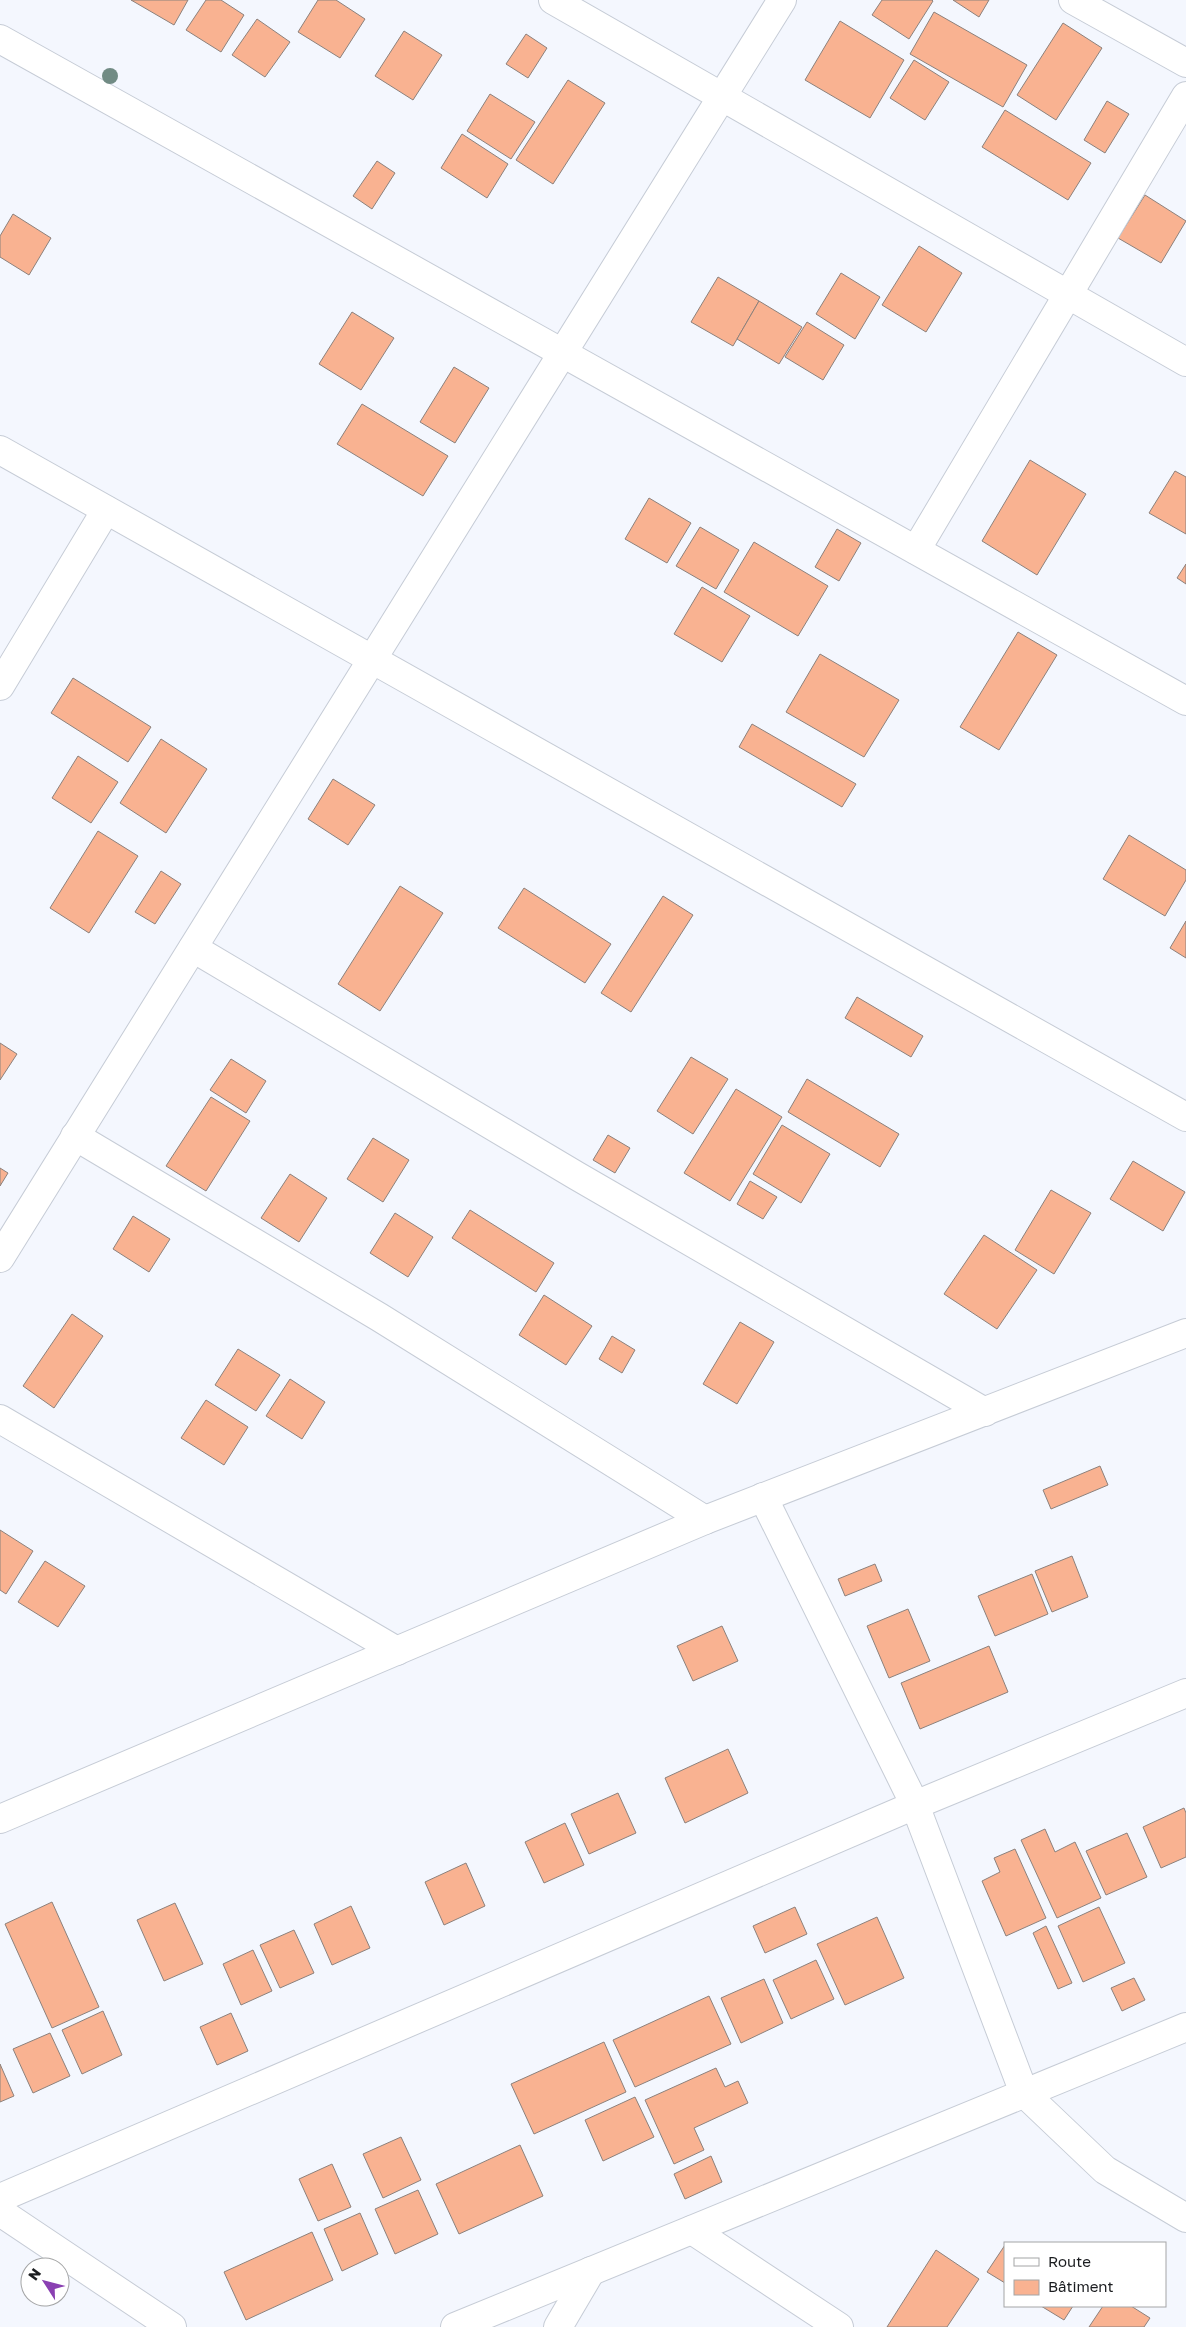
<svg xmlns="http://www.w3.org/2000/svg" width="1186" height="2327" viewBox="0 0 1186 2327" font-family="'Golos Text',sans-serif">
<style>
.building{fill:#f9b291;stroke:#8c817c}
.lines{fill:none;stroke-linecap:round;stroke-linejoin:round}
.street-casing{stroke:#c6ccd6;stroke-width:30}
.street{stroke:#fff;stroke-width:28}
.tree{fill:#718b84}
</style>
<rect width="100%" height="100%" fill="#f4f7fe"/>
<g class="building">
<polygon points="131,0 188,0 174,25"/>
<polygon points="206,0 221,0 244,15 221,52 186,30"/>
<polygon points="318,0 336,0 365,19 340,58 298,32"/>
<polygon points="882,0 932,0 933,1 909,39 872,15"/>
<polygon points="953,0 989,0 979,17"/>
<polygon points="934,12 1027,65 1003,107 910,54"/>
<polygon points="257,19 290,42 265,77 232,55"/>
<polygon points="840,21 904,60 870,118 805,80"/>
<polygon points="1063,23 1102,48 1056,120 1017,95"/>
<polygon points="404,31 442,55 413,100 375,76"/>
<polygon points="526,34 547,48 528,78 506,64"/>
<polygon points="914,60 949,82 925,120 890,98"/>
<polygon points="568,80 605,103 553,184 516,160"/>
<polygon points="490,94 535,122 511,159 467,131"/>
<polygon points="1107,101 1129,114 1105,153 1084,140"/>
<polygon points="1005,110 1091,163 1068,200 982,147"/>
<polygon points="462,134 508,164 487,198 441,168"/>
<polygon points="377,161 395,173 372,209 353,196"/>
<polygon points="1145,195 1186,221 1161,263 1118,238"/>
<polygon points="13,214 51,238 29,275 0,257 0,236"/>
<polygon points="919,246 962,273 926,332 882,305"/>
<polygon points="841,273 880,297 855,339 816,314"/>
<polygon points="718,277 759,301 733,346 691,322"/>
<polygon points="759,301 802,327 779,364 737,339"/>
<polygon points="352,312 394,338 361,390 319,364"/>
<polygon points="807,322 844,345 823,380 785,357"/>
<polygon points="454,367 489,388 455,443 420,422"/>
<polygon points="362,404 448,456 423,496 337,444"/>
<polygon points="1030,460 1086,494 1037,575 982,541"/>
<polygon points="1175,471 1186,477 1186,534 1149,513"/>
<polygon points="649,498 691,523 667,563 625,539"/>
<polygon points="700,527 739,550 716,589 676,566"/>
<polygon points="837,529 861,543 839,581 815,567"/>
<polygon points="754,542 828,586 798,636 724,592"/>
<polygon points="1186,564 1186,584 1177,578"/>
<polygon points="702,587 750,616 722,662 674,634"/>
<polygon points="1018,632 1057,655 999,750 960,727"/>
<polygon points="820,654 899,700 864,757 786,712"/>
<polygon points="73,678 151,727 128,762 51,713"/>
<polygon points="752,724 856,784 842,807 739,747"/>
<polygon points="161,739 207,769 166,833 120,803"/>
<polygon points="78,756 118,782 91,823 52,798"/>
<polygon points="333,779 375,805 348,845 308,819"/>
<polygon points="98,831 138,856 89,933 50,908"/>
<polygon points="1129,835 1186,870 1186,880 1165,916 1103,879"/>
<polygon points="161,871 181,884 155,924 135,912"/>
<polygon points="400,886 443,913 380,1011 338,984"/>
<polygon points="524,888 611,944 585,983 498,928"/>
<polygon points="663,896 693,915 631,1012 601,993"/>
<polygon points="1186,921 1186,958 1170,948"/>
<polygon points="857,997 923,1036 911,1057 845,1018"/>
<polygon points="0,1043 17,1054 0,1080"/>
<polygon points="691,1057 728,1079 693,1134 657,1111"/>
<polygon points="231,1059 266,1081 246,1113 210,1090"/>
<polygon points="807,1079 899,1134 880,1167 788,1112"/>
<polygon points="736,1089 782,1117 730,1201 684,1173"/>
<polygon points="211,1097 250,1121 206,1191 166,1166"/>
<polygon points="782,1125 830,1154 801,1203 753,1174"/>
<polygon points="608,1135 630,1148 615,1173 593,1160"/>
<polygon points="373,1138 409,1160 383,1202 347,1179"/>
<polygon points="1133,1161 1185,1192 1163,1231 1110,1199"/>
<polygon points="0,1168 8,1173 0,1186"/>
<polygon points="290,1174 327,1198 299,1242 261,1218"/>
<polygon points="750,1181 777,1197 763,1219 737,1204"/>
<polygon points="1051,1190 1091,1213 1054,1274 1015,1250"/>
<polygon points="470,1210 554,1263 536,1292 452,1238"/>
<polygon points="395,1213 433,1237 408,1277 370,1253"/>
<polygon points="133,1216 170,1239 149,1272 113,1249"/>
<polygon points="984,1235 1037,1270 997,1329 944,1294"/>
<polygon points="544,1295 592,1326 566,1365 519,1335"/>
<polygon points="72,1314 103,1336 54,1408 23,1386"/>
<polygon points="740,1322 774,1342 737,1404 703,1384"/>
<polygon points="612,1336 635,1350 622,1373 599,1359"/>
<polygon points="238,1349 280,1375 256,1411 215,1385"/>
<polygon points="290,1379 325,1402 302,1439 266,1416"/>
<polygon points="206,1400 248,1427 224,1465 181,1438"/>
<polygon points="1100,1466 1108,1485 1051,1509 1043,1490"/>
<polygon points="0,1530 33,1551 6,1594 0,1590"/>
<polygon points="1072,1556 1088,1597 1052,1612 1035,1571"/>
<polygon points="45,1561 85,1586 58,1627 18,1602"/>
<polygon points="875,1564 882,1581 845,1596 838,1579"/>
<polygon points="1032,1574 1048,1614 995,1636 978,1596"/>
<polygon points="908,1609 930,1661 889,1678 867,1626"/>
<polygon points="722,1626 738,1661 693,1681 677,1646"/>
<polygon points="989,1646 1008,1692 920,1729 901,1683"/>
<polygon points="728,1749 748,1793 685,1823 665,1778"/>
<polygon points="618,1793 636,1833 589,1854 571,1814"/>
<polygon points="1184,1808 1186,1813 1186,1857 1161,1868 1143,1827"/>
<polygon points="565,1823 584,1865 544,1883 525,1842"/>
<polygon points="1045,1829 1055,1852 1075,1842 1101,1898 1057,1918 1021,1840"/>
<polygon points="1127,1833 1147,1877 1106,1895 1086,1851"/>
<polygon points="1015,1849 1046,1918 1006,1936 982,1881 1000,1872 994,1858"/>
<polygon points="466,1863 485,1906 444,1925 425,1882"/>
<polygon points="52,1902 99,2007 52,2028 5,1924"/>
<polygon points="175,1903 203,1964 164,1981 137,1920"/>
<polygon points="351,1906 370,1948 332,1965 314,1924"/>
<polygon points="795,1907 807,1934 765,1953 753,1926"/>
<polygon points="1099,1907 1125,1963 1083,1982 1058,1926"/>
<polygon points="877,1917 904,1978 845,2005 817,1944"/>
<polygon points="1046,1926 1072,1983 1058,1989 1033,1933"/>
<polygon points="294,1930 314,1973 280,1988 260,1945"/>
<polygon points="253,1950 272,1991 241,2005 223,1964"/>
<polygon points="816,1960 834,1999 791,2019 773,1980"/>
<polygon points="1134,1978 1145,2000 1122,2011 1111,1988"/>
<polygon points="764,1979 783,2023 741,2043 721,1998"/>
<polygon points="709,1996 731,2044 635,2087 613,2040"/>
<polygon points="103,2011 122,2055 82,2074 62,2030"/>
<polygon points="231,2013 248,2051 217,2065 200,2027"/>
<polygon points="50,2033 70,2076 33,2093 13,2049"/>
<polygon points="604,2042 626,2092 534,2134 511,2084"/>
<polygon points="0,2064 14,2096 0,2102"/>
<polygon points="716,2068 725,2087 738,2081 748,2103 694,2128 704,2150 674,2164 645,2100"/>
<polygon points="635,2097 654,2137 603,2161 585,2120"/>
<polygon points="401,2137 421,2180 383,2198 363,2154"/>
<polygon points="520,2145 543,2196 459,2234 436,2184"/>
<polygon points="711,2156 722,2182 685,2199 674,2174"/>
<polygon points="332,2164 351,2207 318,2221 299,2179"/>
<polygon points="418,2190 438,2234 395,2254 375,2209"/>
<polygon points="360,2213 378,2254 342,2271 324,2229"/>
<polygon points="312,2232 333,2280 246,2320 224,2272"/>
<polygon points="1005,2245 1005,2283 987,2272"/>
<polygon points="936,2250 979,2279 947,2327 887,2327"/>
<polygon points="1041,2306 1073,2306 1064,2320"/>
<polygon points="1103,2306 1131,2306 1150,2318 1144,2327 1089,2327"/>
</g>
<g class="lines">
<g class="street-casing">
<g id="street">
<polyline points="553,0 1186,362"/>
<polyline points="1073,0 1186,63"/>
<polyline points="0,39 1186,701"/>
<polyline points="0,450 1186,1117"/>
<polyline points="916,550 1186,96"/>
<polyline points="0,686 106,510"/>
<polyline points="193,948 577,1176 985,1412"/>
<polyline points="75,1136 379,1317 705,1520"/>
<polyline points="0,1258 782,0"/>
<polyline points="0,1419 397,1651"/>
<polyline points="763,1497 915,1805 1024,2093 1105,2170 1186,2218"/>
<polyline points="0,1819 705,1520 1186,1333"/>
<polyline points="0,2198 915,1805 1186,1693"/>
<polyline points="0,2212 172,2327"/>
<polyline points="692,2230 839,2327"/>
<polyline points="455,2327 1186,2027"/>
<polyline points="558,2327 591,2271"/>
</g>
</g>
<use href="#street" class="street"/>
</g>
<circle class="tree" cx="110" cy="76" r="8"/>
<rect x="1004" y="2242" width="162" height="65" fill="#ffffff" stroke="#a4a5a6"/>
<rect x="1014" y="2258" width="25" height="8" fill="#ffffff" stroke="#a4a5a6"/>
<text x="1048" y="2267" font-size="15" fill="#1b1d20">Route</text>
<rect x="1014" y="2280" width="25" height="15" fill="#f9b291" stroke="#a4a5a6"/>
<text x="1048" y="2292" font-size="15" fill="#1b1d20">Bâtiment</text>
<g transform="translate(45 2282) rotate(306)"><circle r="24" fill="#ffffff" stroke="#a4a5a6"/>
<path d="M0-4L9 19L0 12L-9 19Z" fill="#8a40b2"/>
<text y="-8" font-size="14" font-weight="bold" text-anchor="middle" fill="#1b1d20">N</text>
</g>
</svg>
